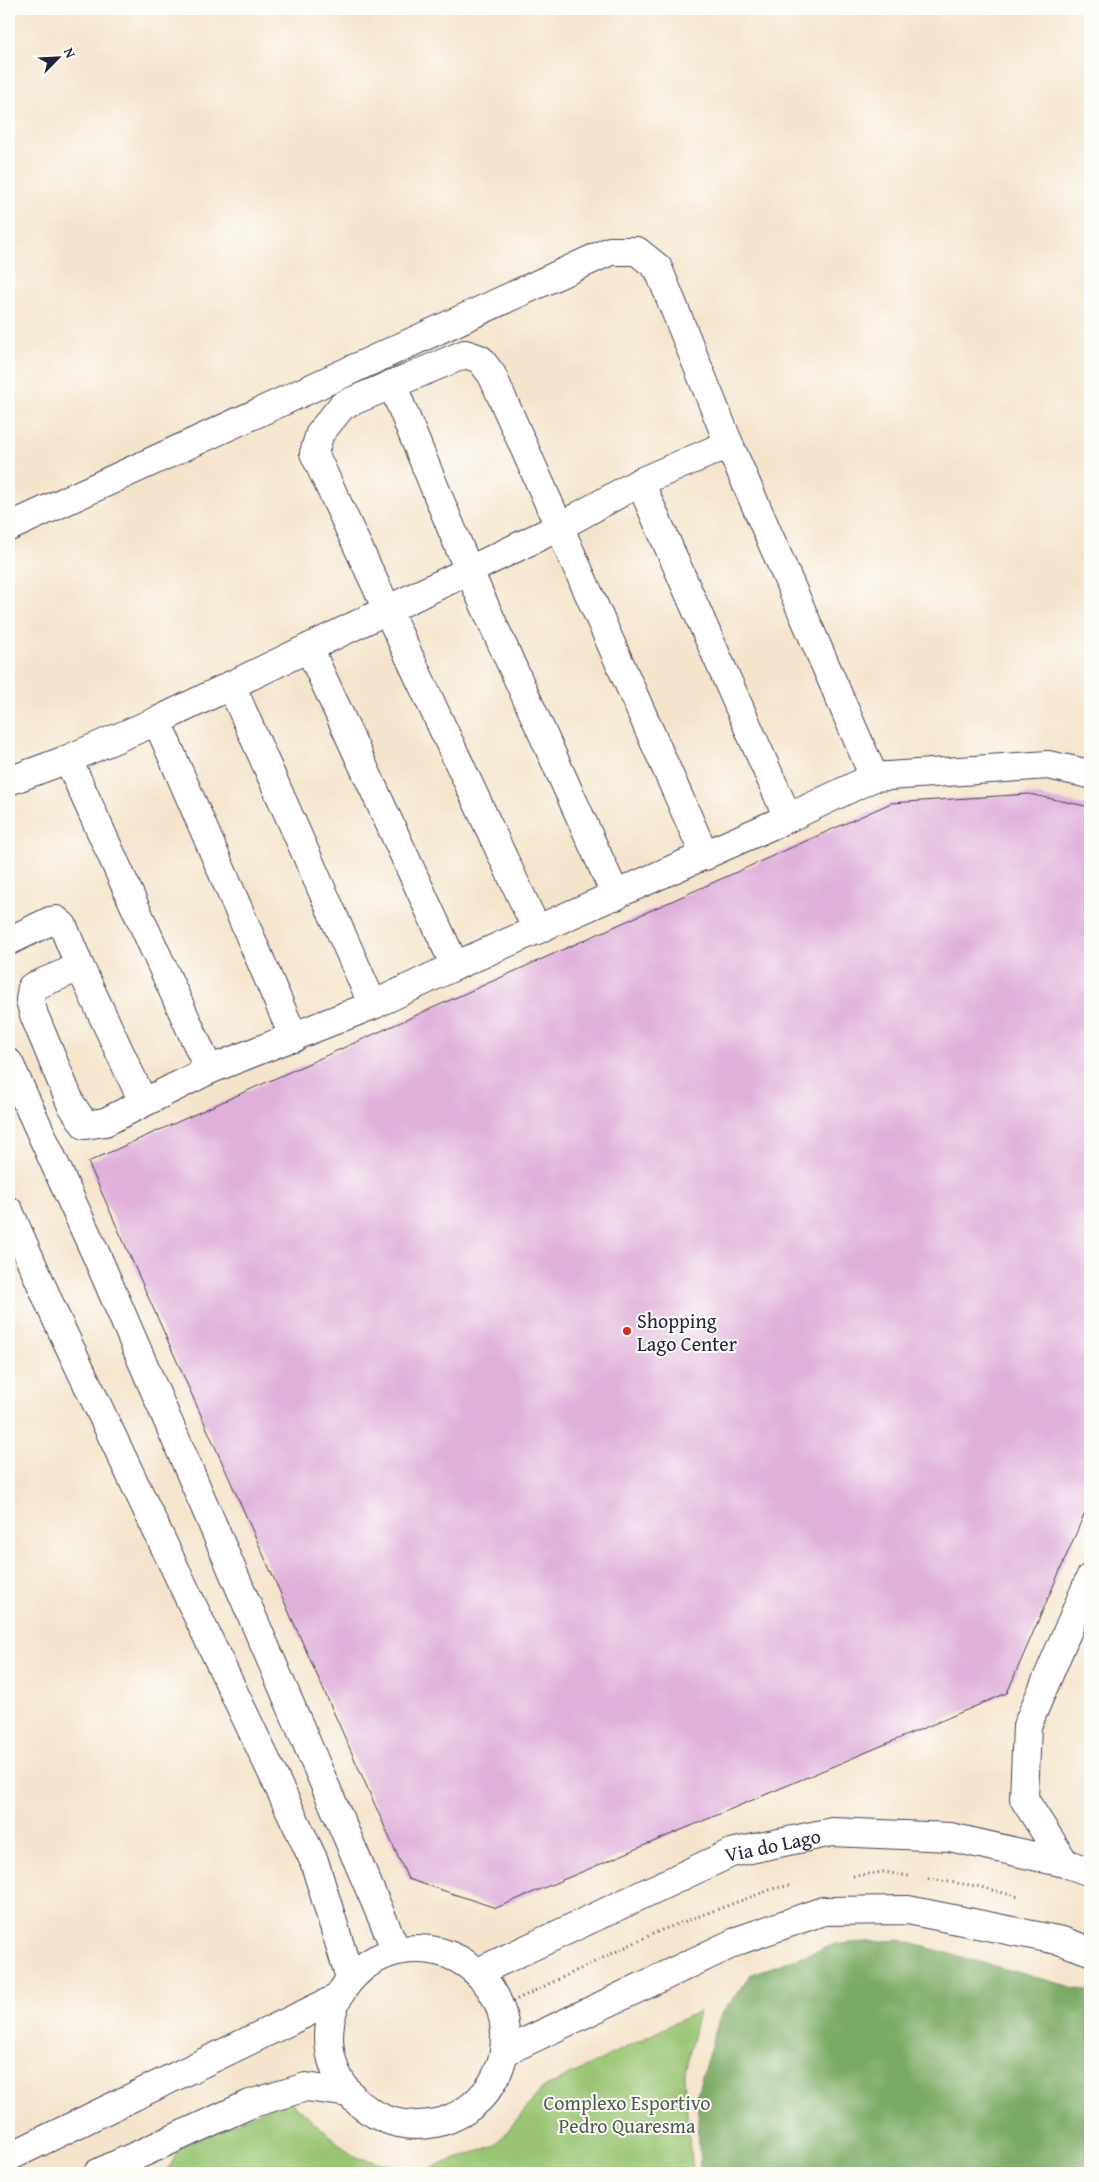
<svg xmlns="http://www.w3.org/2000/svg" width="1099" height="2182" viewBox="0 0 1099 2182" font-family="'Gentium Book Plus',serif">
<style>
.green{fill:#99c572;stroke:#5e7456}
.forest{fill:#7aaa64;stroke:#4e6650}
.building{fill:#e0b0db}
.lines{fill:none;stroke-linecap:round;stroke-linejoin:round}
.street-casing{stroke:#423f51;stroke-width:30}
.secondary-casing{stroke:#423f51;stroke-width:30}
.path{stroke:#423f51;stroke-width:3;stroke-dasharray:1 4;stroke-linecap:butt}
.street{stroke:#fff;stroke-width:28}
.secondary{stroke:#fff;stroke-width:28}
.poi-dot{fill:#c8321e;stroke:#fdfcf7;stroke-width:2}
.labels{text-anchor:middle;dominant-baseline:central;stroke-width:4;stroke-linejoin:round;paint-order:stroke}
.poi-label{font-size:20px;fill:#22223b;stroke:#fdfcf7;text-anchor:start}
.street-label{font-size:20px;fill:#22223b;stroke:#fdfcf7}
.park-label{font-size:20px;fill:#4c5b4e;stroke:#fdfcf7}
</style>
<rect width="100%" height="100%" fill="#fdfcf7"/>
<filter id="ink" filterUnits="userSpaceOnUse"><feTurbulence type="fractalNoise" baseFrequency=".02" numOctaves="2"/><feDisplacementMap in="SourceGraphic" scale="10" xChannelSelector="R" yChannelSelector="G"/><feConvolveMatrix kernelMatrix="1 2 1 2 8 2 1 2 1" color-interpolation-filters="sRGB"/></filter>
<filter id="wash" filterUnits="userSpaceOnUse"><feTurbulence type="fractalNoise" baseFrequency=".0096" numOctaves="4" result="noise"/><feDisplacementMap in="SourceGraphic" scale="20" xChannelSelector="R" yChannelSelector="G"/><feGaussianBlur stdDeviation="1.12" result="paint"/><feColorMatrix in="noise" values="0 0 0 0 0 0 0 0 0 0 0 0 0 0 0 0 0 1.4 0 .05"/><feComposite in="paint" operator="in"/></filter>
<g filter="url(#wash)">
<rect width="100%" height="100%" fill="#f5e4cc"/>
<polygon class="green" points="699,2011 684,2076 692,2173 167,2173 179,2148 288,2099 354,2157 421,2171 496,2145 542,2089"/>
<polygon class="forest" points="899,1940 1090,1992 1090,2173 700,2173 697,2093 720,2016 750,1975 836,1944"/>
<g id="blocks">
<polygon class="building" points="1029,794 1090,807 1090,1501 1007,1693 496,1908 408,1879 88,1162 891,803"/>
</g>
</g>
<g filter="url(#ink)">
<use href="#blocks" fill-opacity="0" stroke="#423f51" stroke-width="1"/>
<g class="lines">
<g class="street-casing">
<g id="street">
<polyline points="392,384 469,571 616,896"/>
<polyline points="640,482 788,818"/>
<polyline points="9,527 610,251 637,251 658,268 729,444 874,777"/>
<polyline points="309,648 455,966"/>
<polyline points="231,685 373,1005"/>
<polyline points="157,721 294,1038"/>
<polyline points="68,759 209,1070"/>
<polyline points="9,781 68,759 157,721 559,527 640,482 729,444"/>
<polyline points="537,930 314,453 320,433 343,405 465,354 480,359 492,375 705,856"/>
<polyline points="9,941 50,921 56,920 63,926 80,967 143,1102"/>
<polyline points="80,967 32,987 30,1000 34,1015 71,1104 85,1125 105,1122 209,1070 373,1005 455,966 788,818 874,777 1048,765 1090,774"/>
<polyline points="9,1063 98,1259 396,1950"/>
<polyline points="9,1211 55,1316 314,1861 350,1978"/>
<polyline points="1065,1863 1024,1799 1027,1726 1090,1578"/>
</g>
</g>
<g class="secondary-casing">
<g id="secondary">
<circle cx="417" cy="2037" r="88"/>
<path id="s1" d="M478,1972L731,1853L832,1832L950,1837L1065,1863L1090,1872"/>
<polyline points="504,2052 740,1940 823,1911 908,1910 1062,1941 1090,1951"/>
<polyline points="9,2157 337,1998"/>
<polyline points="98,2173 250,2104 306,2087 349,2093"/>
</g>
</g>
<g class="path">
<polyline points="853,1876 883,1872 909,1876"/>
<polyline points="928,1879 977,1886 1019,1897"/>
<polyline points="499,2008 659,1931 775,1888 793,1885"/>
</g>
<use href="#street" class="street"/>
<use href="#secondary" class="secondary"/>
</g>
</g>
<circle class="poi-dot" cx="627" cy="1331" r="5"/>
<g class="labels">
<g class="poi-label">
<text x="637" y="1320">Shopping<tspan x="637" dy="23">Lago Center</tspan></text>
</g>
<g class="street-label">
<text stroke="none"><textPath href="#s1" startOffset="322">Via do Lago</textPath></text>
</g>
<g class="park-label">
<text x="627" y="2102">Complexo Esportivo<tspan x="627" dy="23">Pedro Quaresma</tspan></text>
</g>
</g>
<rect width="1099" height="2182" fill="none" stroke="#fdfcf7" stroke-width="30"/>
<g transform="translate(58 58) rotate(66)" stroke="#fdfcf7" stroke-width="4" paint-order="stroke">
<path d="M0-4L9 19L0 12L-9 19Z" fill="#22223b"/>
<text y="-8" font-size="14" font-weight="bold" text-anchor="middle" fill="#22223b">N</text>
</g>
</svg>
